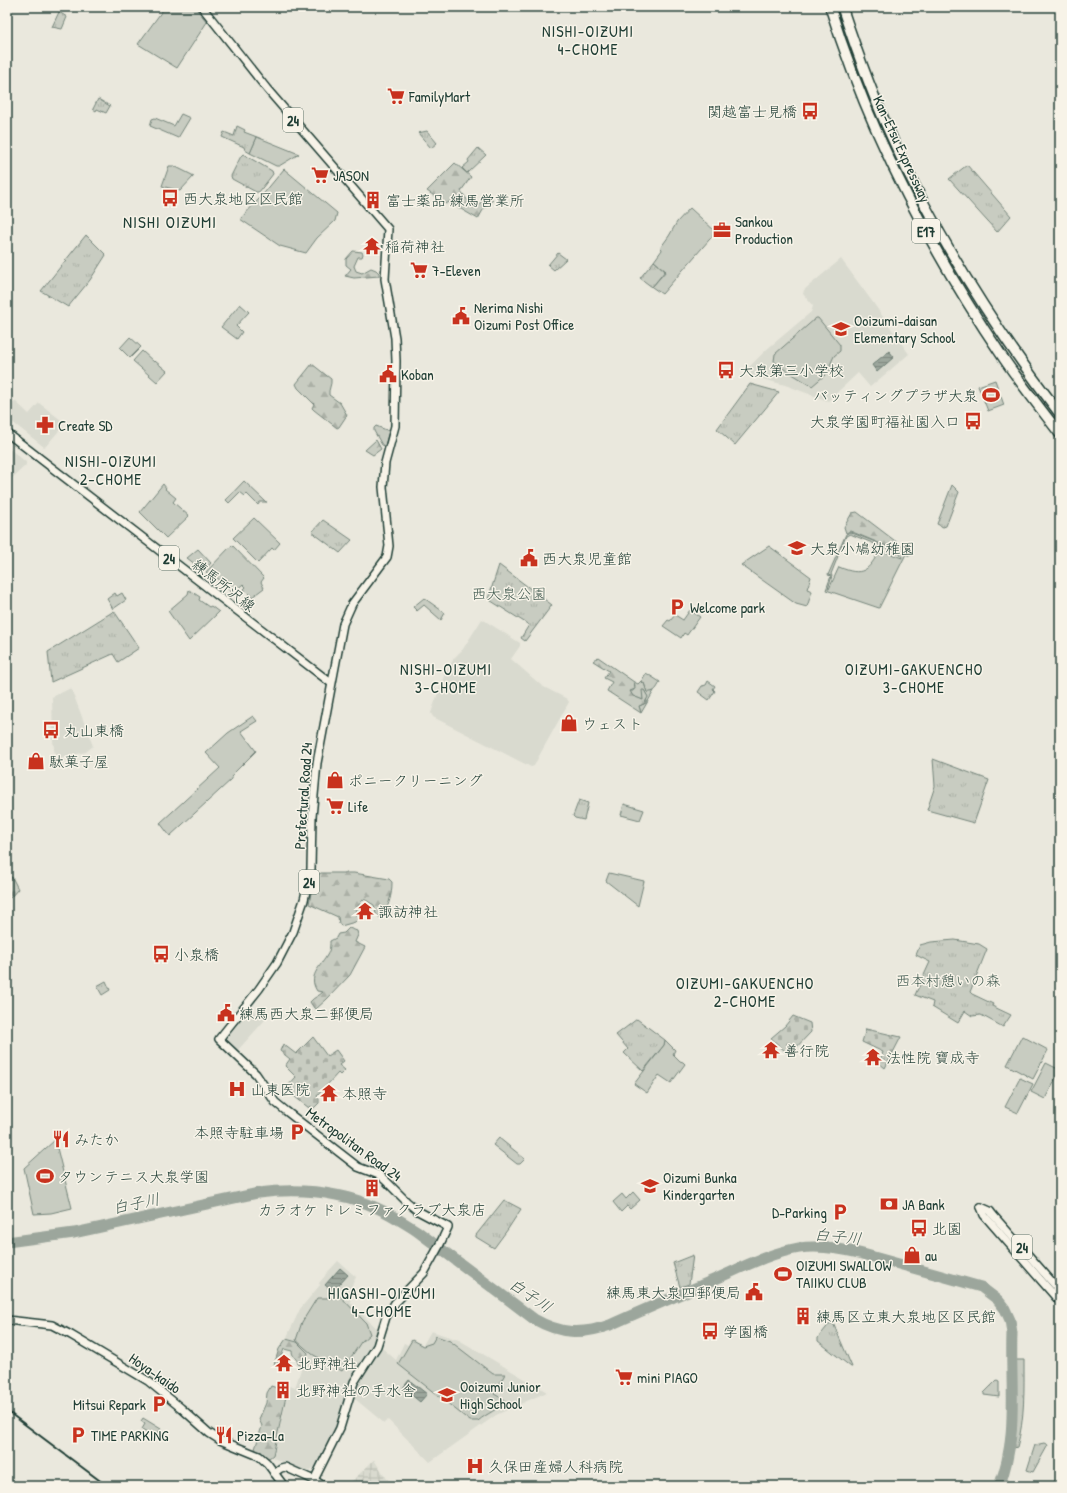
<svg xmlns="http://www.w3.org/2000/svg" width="1067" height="1493" viewBox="0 0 1067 1493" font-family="'Patrick Hand','Klee One',sans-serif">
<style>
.built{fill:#d9dacf}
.industrial{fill:url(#industrial-grid)}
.green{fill:#c8ccc1;stroke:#74847a;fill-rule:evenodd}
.forest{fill:url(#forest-firs);stroke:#74847a}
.cemetery{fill:url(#cemetery-stones);stroke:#74847a}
.park{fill:url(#park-tufts);stroke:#74847a}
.water{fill:url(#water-rules);stroke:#6a7c72}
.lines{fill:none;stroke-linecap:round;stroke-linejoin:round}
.river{stroke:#9ca69c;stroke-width:11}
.major-casing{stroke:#1f3d34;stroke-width:10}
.highway-casing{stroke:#1f3d34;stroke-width:12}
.major{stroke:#f7f3e8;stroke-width:7}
.highway{stroke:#f7f3e8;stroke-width:9}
.rail{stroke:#1f3d34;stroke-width:2}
.labels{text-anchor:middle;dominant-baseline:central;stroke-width:3;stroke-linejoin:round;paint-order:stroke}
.shield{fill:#f7f3e8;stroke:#60746a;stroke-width:1}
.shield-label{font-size:14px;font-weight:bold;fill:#1f3d34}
.poi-label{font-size:15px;fill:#1f3d34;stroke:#f7f3e8;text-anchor:start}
.street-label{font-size:15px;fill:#1f3d34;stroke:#f7f3e8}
.park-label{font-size:15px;fill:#415a50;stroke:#f7f3e8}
.neighbourhood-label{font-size:16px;letter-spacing:1px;fill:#1f3d34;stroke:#f7f3e8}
.water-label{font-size:16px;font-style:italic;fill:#445c53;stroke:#f7f3e8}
.quarter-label{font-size:17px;letter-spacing:1px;fill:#1f3d34;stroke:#f7f3e8}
</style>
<defs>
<pattern id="industrial-grid" width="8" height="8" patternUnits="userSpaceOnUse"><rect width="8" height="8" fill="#d9dacf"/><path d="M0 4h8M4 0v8" fill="none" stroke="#babcb2"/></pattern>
<pattern id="forest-firs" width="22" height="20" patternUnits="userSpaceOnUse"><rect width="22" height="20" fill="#c8ccc1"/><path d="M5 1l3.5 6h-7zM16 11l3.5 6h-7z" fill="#abb0a6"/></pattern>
<pattern id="cemetery-stones" width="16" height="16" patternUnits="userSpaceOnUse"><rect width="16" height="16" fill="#c8ccc1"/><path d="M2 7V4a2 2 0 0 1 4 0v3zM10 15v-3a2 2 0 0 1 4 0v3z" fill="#abb0a6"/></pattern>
<pattern id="park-tufts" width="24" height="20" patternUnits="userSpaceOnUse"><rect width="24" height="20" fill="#c8ccc1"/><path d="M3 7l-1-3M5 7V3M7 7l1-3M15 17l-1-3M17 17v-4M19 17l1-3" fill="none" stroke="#abb0a6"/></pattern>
<pattern id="water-rules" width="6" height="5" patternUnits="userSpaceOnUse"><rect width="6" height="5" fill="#9ca69c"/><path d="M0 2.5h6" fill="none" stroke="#7f8880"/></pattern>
</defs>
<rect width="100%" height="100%" fill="#eae8dd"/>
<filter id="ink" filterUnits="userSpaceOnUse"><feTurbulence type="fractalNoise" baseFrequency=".025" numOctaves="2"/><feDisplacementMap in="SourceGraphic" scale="8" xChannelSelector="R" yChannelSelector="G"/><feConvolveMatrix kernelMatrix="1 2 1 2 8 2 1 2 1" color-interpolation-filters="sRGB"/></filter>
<g filter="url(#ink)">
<g class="built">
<polygon points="841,259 874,304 909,354 870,387 858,373 828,401 785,385 751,376 751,371 749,367 766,350 811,312 813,306 803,294 804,290"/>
<polygon points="15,401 29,414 39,403 61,420 63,426 46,446 44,447 7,418 7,409"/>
<polygon points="7,447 26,462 26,465 7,483"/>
<polygon points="482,619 520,643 520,646 511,659 542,686 567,699 569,702 539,756 534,766 531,767 433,717 431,713 444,676 454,658 463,649"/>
<polygon points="71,688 93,746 86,752 60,758 55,756 53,741 52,697"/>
<polygon points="250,1008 265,1020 237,1051 226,1041 226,1039"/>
<polygon points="338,1261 356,1277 352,1285 351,1303 378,1330 373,1343 351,1379 343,1401 339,1421 329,1443 317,1465 308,1472 273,1458 288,1392 290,1386 295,1388 302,1366 304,1366 291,1340 286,1339 300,1309 320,1285 319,1283 325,1276 325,1275"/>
<polygon points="431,1331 459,1340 547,1392 496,1415 430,1462 388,1420 384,1423 354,1398 360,1379 381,1347 396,1360 404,1343 408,1345 411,1339 423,1345"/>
</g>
<polygon class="industrial" points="374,1460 392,1486 355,1486 352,1481"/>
<g class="green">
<polygon points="165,7 195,7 207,22 177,68 138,44"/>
<polygon points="181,114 190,118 178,138 150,126 152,119 155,118 174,126"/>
<polygon points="257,137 299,154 279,166 276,166 250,153"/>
<polygon points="169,166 174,166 194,176 180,191 162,186"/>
<polygon points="284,169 337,213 335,221 317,238 306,253 280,246 240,219 260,198"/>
<polygon points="690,208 716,232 662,294 652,287 666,271 654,261 662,250 661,247 669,236 677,222"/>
<polygon points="240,304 249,312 236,326 242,332 237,339 221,327"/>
<polygon points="816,318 818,318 840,345 840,351 834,356 830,365 832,369 812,386 779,366 774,361 775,354"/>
<polygon points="130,337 141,347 130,358 120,348"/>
<polygon points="142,351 154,362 155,361 167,371 157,382 133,361"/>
<polygon points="995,380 1004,405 988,411 978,386"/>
<polygon points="244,481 266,502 267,502 260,502 258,505 247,494 245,496 240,492 229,503 226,500"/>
<polygon points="163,484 166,488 165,489 176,498 173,502 189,516 166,538 140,512"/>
<polygon points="254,518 280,543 274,550 272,548 258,563 233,538"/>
<path d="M850,532L906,554L879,608L826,590L831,576L828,575L846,534ZM850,534L900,554L902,558L880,550C868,571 863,577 839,567L829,589H828L832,576L831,574L846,536Z"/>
<polygon points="232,545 264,578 261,582 264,588 252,597 244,589 246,587 243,584 233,593 219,582 220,580 217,578 215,580 206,572"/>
<polygon points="769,546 811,577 807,589 812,591 807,607 796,604 741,565"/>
<polygon points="198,549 211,563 204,571 187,558"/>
<polygon points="189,590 200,597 199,600 209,607 211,606 219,612 189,641 168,611 188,594"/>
<polygon points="424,598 445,613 441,620 424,605 417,611 413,607"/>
<polygon points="690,610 700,617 687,635 684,633 681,638 663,626 668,620 670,621 675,615 683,620"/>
<polygon points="641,681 644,682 647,692 654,691 641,713 639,706 646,703 647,696 644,690 643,700 632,696 630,691 633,691 635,686 634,682 638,684"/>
<polygon points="253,716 257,721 241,731 256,751 233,774 232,779 170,836 160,823 220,768 206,753 228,733"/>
<polygon points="624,804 644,810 640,820 621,815"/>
<polygon points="609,873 644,881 638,906 606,881"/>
<polygon points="1022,1036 1048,1050 1033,1079 1007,1065"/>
<polygon points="665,1040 675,1050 673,1054 680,1061 683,1062 685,1064 671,1083 659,1075 647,1093 634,1084 664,1045"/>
<polygon points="1046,1063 1060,1070 1045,1099 1031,1092"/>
<polygon points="1020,1078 1033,1084 1018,1113 1005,1107"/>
<polygon points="55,1140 72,1208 51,1213 34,1214 24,1168"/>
<polygon points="337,1293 366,1323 370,1334 361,1342 342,1371 312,1354 296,1340 302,1322 317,1298 332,1298"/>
<path d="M436,1336L450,1341L493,1374H505L494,1394L505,1400C499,1410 487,1413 478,1421H470L398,1364L412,1340L423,1346L432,1343Z"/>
<polygon points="143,1418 161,1429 155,1437 142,1429 145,1424 141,1421"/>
</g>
<g class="forest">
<polygon points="455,163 471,177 461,191 468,201 478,207 486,194 493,200 483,210 478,219 449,202 446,204 427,191"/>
<polygon points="353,251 362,252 363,254 362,257 358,257 354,266 356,271 362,273 371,268 376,270 379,273 379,276 354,278 345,276 351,269 346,265 346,259"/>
<path d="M312,364L331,379C332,385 328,389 329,395L340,403L347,415L339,427L337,428L314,410L312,408L314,404L298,388L296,384Z"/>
<polygon points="376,426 389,431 385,446 382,445 374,431 374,428"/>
<polygon points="376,440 381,449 373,455 365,450"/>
<polygon points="857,512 911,553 910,556 850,531 846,533 844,527 852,513"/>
<polygon points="598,657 634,682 635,689 630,691 633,696 643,700 642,690 644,690 648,697 644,704 639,706 641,713 607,691 612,682 604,678 609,671 593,661"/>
<path d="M646,673L660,682C657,688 655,693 647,692L644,683L641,682Z"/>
<path d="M321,873H354L389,879L392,882C392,895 389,908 380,918L376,914L374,905L364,899C357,905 355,912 357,920L355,922L341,926L339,924L338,917L309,904L314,877Z"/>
<path d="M349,928L357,931L358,935L355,942L365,947L350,975L327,999L316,1009L314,1008L310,1002C314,997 319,996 323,992L317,991C306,974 324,965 329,951C330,948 330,944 330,941L336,938L338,934L344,933Z"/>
<path d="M286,1339L297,1342L308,1353L304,1366L298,1364C298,1359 292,1357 292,1351L284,1349L278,1365L277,1366L274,1365L279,1349Z"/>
<polygon points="271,1386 283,1390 287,1392 273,1455 269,1458 256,1452 255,1449 262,1426 259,1419 266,1403 267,1393"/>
</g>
<g class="cemetery">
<polygon points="12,877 18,889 11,897 7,899 7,878"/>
<polygon points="793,1016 810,1023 811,1032 789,1055 771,1038 785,1026"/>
<polygon points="866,1029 901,1037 885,1068 879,1063 883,1052 862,1042"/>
<polygon points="313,1037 327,1056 336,1050 344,1061 339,1065 345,1070 340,1075 338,1073 317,1096 319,1099 319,1103 313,1109 311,1106 309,1108 285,1089 296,1077 285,1066 290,1059 280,1051 283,1044 296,1054"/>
</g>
<g class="park">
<polygon points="59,12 67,17 62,29 52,27"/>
<polygon points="98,99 110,106 106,113 97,109 96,111 93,109"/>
<polygon points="237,126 245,130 244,132 257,137 250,153 245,150 244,147 222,137 224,132 234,136"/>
<polygon points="427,131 437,143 431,148 418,133"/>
<polygon points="478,148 486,155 467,173 462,168 469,162 468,160"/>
<polygon points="243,154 272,171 273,174 259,192 256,192 232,179 231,176 241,156"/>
<polygon points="967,165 1011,216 997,232 949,179"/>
<polygon points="86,235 106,255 90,280 68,307 41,291"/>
<polygon points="558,253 566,259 554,270 548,265"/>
<polygon points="654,261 665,271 652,287 640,278"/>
<polygon points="750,384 779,392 735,445 717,429"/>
<polygon points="952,485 959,492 946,526 943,527 937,524"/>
<polygon points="323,520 352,540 340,553 312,532"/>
<polygon points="499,565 552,605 525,641 521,638 529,625 488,599"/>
<polygon points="115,593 117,596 122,593 126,600 113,609 107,599"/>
<polygon points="114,611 139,648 118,662 113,654 51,682 48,652"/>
<polygon points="708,681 715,686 713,689 715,691 709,700 698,692 702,686 706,685"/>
<polygon points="933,759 989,780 974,823 927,810 935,786"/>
<polygon points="579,800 588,803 584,820 575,818 573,816"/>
<polygon points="955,940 979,944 987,949 970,992 972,994 993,1004 992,1006 1011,1015 1003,1027 981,1015 972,1016 965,1011 958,1023 932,1007 933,1002 915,995 930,962 916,955 920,945 931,942"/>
<polygon points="106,981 110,990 102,995 97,986"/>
<polygon points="637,1019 665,1040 664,1045 643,1071 624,1053 628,1049 616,1035"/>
<polygon points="499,1138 525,1159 520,1164 517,1164 493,1145"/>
<polygon points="633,1192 640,1200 630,1209 627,1206 621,1212 613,1202 622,1194 626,1199"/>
<polygon points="504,1200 521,1209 508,1229 494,1248 476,1237 476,1235"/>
<polygon points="693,1255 689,1284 680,1287 673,1263"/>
<polygon points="830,1323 833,1323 852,1367 851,1367 818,1341 818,1338"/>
<path d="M1016,1360H1024C1024,1389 1025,1419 1017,1447L1014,1448L1016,1427Z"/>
<polygon points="997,1380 999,1381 999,1397 984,1395 984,1393"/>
<polygon points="1044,1443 1048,1445 1033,1472 1027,1470 1035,1445"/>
</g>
<g class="water">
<polygon points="889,351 894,357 877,372 872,365"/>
<polygon points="340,1268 348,1275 333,1292 325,1285"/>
<polygon points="409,1380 427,1394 420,1402 403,1388"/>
</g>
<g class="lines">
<path class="river" d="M7,1242L74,1233L258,1193C299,1188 339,1191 377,1208C391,1214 404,1223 417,1231L534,1319C560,1334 582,1335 610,1325C643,1310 677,1296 711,1281C739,1269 769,1253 799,1248C820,1245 843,1249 863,1254L981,1287L998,1300L1005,1309L1010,1320L1012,1333C1010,1384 1019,1438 999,1486"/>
<g class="major-casing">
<g id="major">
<polyline points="202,7 267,89 388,229 385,279 395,338 396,361 395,426 385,463 383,487 389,546 387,557 352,604 343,624 317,763 312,817 311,869 304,900 293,932 277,963 259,989 219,1039 256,1074 275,1102 286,1111 358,1167 379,1175 385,1180 407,1202 418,1211 448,1227 440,1244 424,1273 395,1303 386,1317 377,1346 354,1382 340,1428 314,1480"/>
<polyline points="7,433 331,683"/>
<polyline points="981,1207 984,1215 1060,1302"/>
<polyline points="981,1207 990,1211 993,1215 1060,1291"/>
<polyline points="7,1320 52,1325 71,1335 148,1381 181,1408 209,1433 220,1440 259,1456 267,1463 284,1486"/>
<polyline points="274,1473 281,1468 285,1467 314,1480 324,1486"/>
</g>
</g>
<g class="highway-casing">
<g id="highway">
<path d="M830,7C869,132 929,248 1002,356C1020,383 1041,409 1060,434"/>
<path d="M842,7C857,52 873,97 893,140C937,238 995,329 1060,414"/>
</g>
</g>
<use href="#major" class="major"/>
<use href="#highway" class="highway"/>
<polyline class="rail" points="7,1411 107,1486"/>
</g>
</g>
<defs>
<g id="supermarket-bare" transform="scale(1.38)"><path d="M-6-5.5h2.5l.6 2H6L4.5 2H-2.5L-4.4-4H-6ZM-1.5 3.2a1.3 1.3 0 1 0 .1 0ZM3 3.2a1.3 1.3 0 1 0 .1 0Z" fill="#c8321e" stroke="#f7f3e8" stroke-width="2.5" paint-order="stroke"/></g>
<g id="bus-bare" transform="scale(1.38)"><path d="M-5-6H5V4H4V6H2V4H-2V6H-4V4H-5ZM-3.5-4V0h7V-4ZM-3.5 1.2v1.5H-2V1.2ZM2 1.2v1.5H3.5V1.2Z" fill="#c8321e" stroke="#f7f3e8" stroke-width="2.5" paint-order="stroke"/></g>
<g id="building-bare" transform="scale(1.38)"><path d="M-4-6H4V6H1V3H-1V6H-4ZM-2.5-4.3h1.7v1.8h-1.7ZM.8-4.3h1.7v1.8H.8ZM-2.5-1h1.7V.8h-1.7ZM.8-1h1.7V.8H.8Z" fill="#c8321e" stroke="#f7f3e8" stroke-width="2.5" paint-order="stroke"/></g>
<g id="office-bare" transform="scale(1.38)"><path d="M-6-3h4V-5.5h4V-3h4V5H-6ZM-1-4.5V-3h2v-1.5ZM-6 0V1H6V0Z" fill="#c8321e" stroke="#f7f3e8" stroke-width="2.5" paint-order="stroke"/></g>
<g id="temple-bare" transform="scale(1.38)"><path d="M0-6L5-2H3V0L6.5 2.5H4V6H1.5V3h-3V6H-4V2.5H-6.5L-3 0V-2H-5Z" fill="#c8321e" stroke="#f7f3e8" stroke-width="2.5" paint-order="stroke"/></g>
<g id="civic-bare" transform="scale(1.38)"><path d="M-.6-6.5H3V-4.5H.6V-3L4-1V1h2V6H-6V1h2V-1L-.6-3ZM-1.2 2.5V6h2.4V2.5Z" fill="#c8321e" stroke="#f7f3e8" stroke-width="2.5" paint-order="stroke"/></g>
<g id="school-bare" transform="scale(1.38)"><path d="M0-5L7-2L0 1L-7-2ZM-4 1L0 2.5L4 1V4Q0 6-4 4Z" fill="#c8321e" stroke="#f7f3e8" stroke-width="2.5" paint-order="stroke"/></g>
<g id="stadium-bare" transform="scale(1.38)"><path d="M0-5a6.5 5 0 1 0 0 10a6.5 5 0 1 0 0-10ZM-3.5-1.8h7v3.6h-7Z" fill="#c8321e" stroke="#f7f3e8" stroke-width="2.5" paint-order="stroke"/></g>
<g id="pharmacy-bare" transform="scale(1.38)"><path d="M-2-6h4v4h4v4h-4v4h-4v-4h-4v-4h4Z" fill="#c8321e" stroke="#f7f3e8" stroke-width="2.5" paint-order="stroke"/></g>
<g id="parking-bare" transform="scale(1.38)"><path d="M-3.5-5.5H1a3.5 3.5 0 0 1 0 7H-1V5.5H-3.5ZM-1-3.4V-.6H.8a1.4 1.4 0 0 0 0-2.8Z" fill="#c8321e" stroke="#f7f3e8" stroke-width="2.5" paint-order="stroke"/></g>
<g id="shop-bare" transform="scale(1.38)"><path d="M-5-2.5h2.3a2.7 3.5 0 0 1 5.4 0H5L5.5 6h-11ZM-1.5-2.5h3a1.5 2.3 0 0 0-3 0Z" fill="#c8321e" stroke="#f7f3e8" stroke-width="2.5" paint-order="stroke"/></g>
<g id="hospital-bare" transform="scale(1.38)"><path d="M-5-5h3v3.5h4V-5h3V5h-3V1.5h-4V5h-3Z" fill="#c8321e" stroke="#f7f3e8" stroke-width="2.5" paint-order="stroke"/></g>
<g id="restaurant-bare" transform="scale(1.38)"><path d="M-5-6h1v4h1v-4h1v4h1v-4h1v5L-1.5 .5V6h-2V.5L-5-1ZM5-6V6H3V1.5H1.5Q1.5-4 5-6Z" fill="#c8321e" stroke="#f7f3e8" stroke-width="2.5" paint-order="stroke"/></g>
<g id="bank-bare" transform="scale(1.38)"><path d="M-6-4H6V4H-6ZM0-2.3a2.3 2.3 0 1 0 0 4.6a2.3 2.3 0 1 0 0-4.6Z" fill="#c8321e" stroke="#f7f3e8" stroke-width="2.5" paint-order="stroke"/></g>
</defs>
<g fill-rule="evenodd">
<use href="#supermarket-bare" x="396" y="96"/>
<use href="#bus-bare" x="810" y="111"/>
<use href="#supermarket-bare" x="320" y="175"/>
<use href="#bus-bare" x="170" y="198"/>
<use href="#building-bare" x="373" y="200"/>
<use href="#office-bare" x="722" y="230"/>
<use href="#temple-bare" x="372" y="246"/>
<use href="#supermarket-bare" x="419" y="270"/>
<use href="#civic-bare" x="461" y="316"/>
<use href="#school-bare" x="841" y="329"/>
<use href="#bus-bare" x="726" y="370"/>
<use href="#civic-bare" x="388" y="374"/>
<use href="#stadium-bare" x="991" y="395"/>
<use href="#bus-bare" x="973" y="421"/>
<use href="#pharmacy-bare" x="45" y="425"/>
<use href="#school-bare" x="797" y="548"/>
<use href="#civic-bare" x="529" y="558"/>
<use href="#parking-bare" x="677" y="607"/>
<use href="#shop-bare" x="569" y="723"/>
<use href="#bus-bare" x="51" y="730"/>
<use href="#shop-bare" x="36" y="761"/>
<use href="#shop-bare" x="335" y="780"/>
<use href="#supermarket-bare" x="335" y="806"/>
<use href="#temple-bare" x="365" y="911"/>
<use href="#bus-bare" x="161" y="954"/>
<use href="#civic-bare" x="226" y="1013"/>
<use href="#temple-bare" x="771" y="1050"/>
<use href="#temple-bare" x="873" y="1057"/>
<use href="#hospital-bare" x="237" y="1089"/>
<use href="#temple-bare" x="329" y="1093"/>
<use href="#parking-bare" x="297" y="1132"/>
<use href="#restaurant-bare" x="61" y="1139"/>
<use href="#stadium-bare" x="45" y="1176"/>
<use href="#school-bare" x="650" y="1186"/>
<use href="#building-bare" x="372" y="1188"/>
<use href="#bank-bare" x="889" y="1204"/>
<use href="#parking-bare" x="840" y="1212"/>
<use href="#bus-bare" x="919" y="1228"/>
<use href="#shop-bare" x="912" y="1255"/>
<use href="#stadium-bare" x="783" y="1274"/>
<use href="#civic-bare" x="754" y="1292"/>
<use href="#building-bare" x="803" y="1316"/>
<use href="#bus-bare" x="710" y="1331"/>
<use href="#temple-bare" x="284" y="1363"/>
<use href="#supermarket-bare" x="624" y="1377"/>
<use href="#building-bare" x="283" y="1390"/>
<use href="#school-bare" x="447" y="1395"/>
<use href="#parking-bare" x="159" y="1404"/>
<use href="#parking-bare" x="78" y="1435"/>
<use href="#restaurant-bare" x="224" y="1435"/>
<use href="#hospital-bare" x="475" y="1466"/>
</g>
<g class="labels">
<g class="shield">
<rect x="283" y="108" width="20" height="24" rx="3"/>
<rect x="912" y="219" width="28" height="24" rx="3"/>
<rect x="159" y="546" width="20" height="24" rx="3"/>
<rect x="299" y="870" width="20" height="24" rx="3"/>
<rect x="1012" y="1235" width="20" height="24" rx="3"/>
</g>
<g class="shield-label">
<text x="293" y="120">24</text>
<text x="926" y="231">E17</text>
<text x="169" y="558">24</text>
<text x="309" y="882">24</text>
<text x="1022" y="1247">24</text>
</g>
<g class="poi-label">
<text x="409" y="96">FamilyMart</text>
<text x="797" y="111" text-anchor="end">関越富士見橋</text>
<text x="333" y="175">JASON</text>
<text x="183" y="198">西大泉地区区民館</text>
<text x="386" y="200">富士薬品 練馬営業所</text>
<text x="735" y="221">Sankou<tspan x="735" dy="17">Production</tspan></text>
<text x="385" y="246">稲荷神社</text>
<text x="432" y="270">7-Eleven</text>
<text x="474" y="307">Nerima Nishi<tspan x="474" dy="17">Oizumi Post Office</tspan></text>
<text x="854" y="320">Ooizumi-daisan<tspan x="854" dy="17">Elementary School</tspan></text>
<text x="739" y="370">大泉第三小学校</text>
<text x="401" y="374">Koban</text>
<text x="978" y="395" text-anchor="end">バッティングプラザ大泉</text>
<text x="960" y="421" text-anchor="end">大泉学園町福祉園入口</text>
<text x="58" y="425">Create SD</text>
<text x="810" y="548">大泉小鳩幼稚園</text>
<text x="542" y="558">西大泉児童館</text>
<text x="690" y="607">Welcome park</text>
<text x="582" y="723">ウェスト</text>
<text x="64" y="730">丸山東橋</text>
<text x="49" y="761">駄菓子屋</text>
<text x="348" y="780">ポニークリーニング</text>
<text x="348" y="806">Life</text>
<text x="378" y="911">諏訪神社</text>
<text x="174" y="954">小泉橋</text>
<text x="239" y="1013">練馬西大泉二郵便局</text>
<text x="784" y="1050">善行院</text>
<text x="886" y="1057">法性院 寶成寺</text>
<text x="250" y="1089">山東医院</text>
<text x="342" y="1093">本照寺</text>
<text x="284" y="1132" text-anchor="end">本照寺駐車場</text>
<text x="74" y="1139">みたか</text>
<text x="58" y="1176">タウンテニス大泉学園</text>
<text x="663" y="1177">Oizumi Bunka<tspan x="663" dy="17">Kindergarten</tspan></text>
<text x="902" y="1204">JA Bank</text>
<text x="372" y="1209" text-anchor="middle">カラオケ ドレミファクラブ大泉店</text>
<text x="827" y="1212" text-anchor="end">D-Parking</text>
<text x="932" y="1228">北園</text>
<text x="925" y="1255">au</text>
<text x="796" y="1265">OIZUMI SWALLOW<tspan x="796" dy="17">TAIIKU CLUB</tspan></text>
<text x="741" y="1292" text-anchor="end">練馬東大泉四郵便局</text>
<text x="816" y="1316">練馬区立東大泉地区区民館</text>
<text x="723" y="1331">学園橋</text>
<text x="297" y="1363">北野神社</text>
<text x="637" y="1377">mini PIAGO</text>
<text x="460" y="1386">Ooizumi Junior<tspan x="460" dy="17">High School</tspan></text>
<text x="296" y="1390">北野神社の手水舎</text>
<text x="146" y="1404" text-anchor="end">Mitsui Repark</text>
<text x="91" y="1435">TIME PARKING</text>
<text x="237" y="1435">Pizza-La</text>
<text x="488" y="1466">久保田産婦人科病院</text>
</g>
<g class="street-label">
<text transform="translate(902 149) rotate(65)">Kan-Etsu Expressway</text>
<text transform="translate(224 585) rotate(38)">練馬所沢線</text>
<text transform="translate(303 796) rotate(-86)">Prefectural Road 24</text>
<text transform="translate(354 1144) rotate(36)">Metropolitan Road 24</text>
<text transform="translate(155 1373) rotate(35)">Hoya-kaido</text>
</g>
<g class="park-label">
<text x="509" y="593">西大泉公園</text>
<text x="948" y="980">西本村憩いの森</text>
</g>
<g class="neighbourhood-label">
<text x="588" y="31">NISHI-OIZUMI<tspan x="588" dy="18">4-CHOME</tspan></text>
<text x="111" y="461">NISHI-OIZUMI<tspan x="111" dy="18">2-CHOME</tspan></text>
<text x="446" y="669">NISHI-OIZUMI<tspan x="446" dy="18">3-CHOME</tspan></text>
<text x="914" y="669">OIZUMI-GAKUENCHO<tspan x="914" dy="18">3-CHOME</tspan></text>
<text x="745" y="983">OIZUMI-GAKUENCHO<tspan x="745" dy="18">2-CHOME</tspan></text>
<text x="382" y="1293">HIGASHI-OIZUMI<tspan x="382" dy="18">4-CHOME</tspan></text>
</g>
<g class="water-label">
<text transform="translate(136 1203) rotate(-12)">白子川</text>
<text transform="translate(838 1236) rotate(6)">白子川</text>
<text transform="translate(531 1295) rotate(34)">白子川</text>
</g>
<g class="quarter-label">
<text x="170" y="221">NISHI OIZUMI</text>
</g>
</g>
<rect width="1067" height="1493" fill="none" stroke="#f7f3e8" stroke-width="24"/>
<rect x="12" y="12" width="1043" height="1469" fill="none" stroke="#1f3d34" stroke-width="1.5" filter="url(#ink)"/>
</svg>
